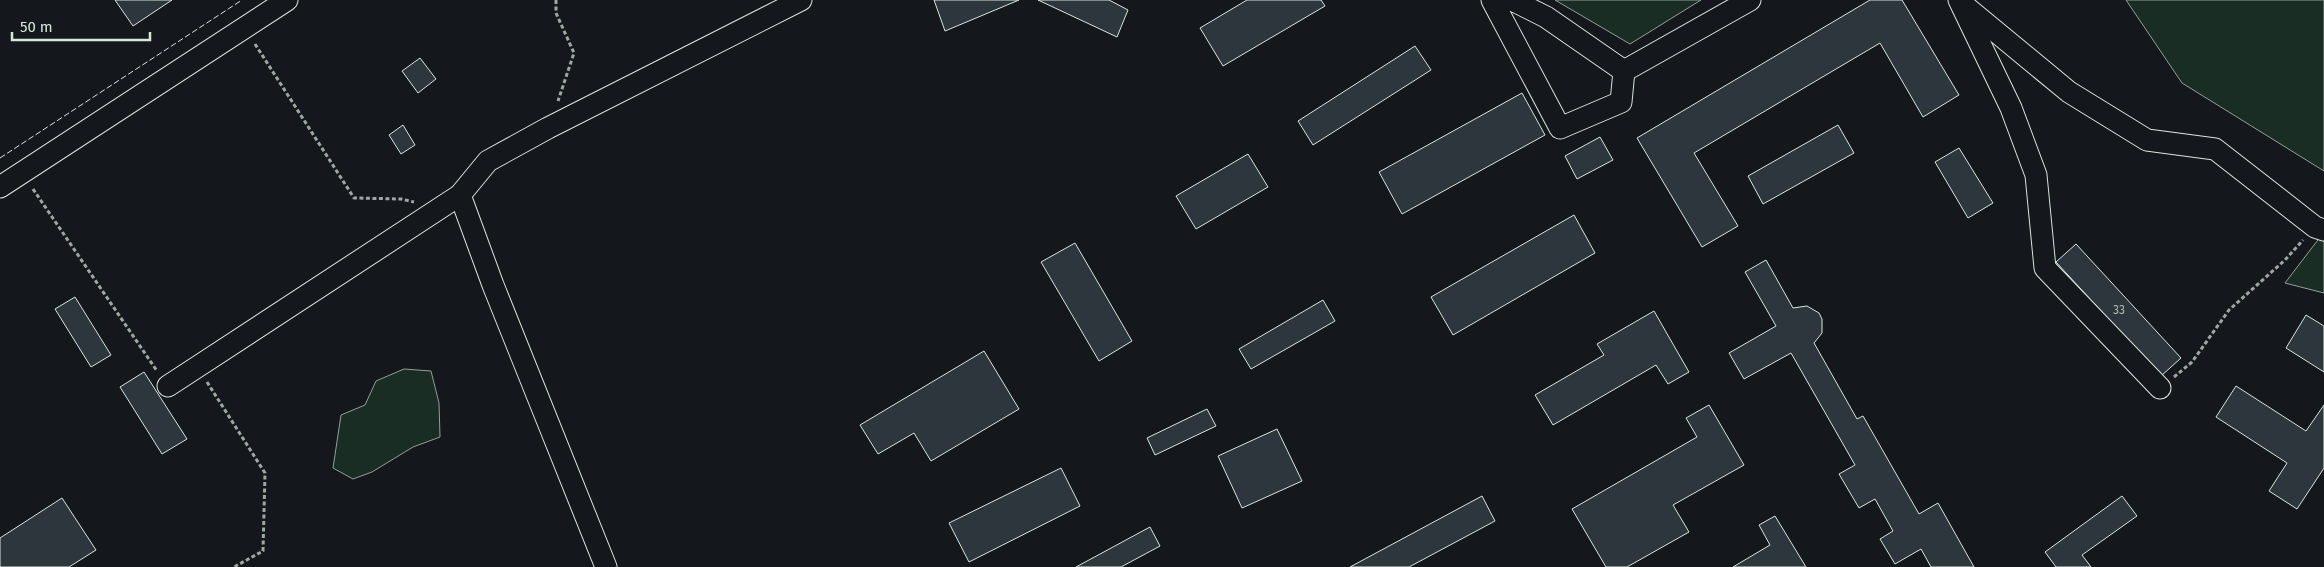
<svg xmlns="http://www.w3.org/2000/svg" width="2324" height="567" viewBox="0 0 2324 567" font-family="'Fira Sans',sans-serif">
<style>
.green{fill:#1a2d24;stroke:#939e99}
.building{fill:#2c363c;stroke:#d8e6dc}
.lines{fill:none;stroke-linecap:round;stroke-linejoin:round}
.minor-casing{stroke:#d8e6dc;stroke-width:23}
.path{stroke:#9da8a2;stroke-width:3;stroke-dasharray:4 2.5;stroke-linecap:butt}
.minor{stroke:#14181c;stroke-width:21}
.fence{stroke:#d8e6dc;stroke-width:1;stroke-dasharray:6 2.5;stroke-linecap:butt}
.labels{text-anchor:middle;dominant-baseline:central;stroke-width:4;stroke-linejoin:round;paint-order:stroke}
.number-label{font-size:12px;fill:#adbab4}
</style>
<rect width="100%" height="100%" fill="#14181c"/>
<g class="green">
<polygon points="1555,0 1701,0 1630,44"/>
<polygon points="2126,0 2324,0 2324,171 2182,83"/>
<polygon points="2324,232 2324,293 2285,283"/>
<polygon points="404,369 431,371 439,403 440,437 413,447 372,472 353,479 333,468 341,415 365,405 376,381"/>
</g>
<g class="building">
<polygon points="115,0 172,0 133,26"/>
<polygon points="934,0 1019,0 945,31"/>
<polygon points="1038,0 1109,0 1128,10 1117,37"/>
<polygon points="1247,0 1321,0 1325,6 1223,66 1200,28"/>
<polygon points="1870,0 1902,0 1959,95 1923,117 1880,43 1694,153 1738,226 1702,247 1637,138"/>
<polygon points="1415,46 1431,70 1313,145 1298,121"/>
<polygon points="420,58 436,79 418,93 402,71"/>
<polygon points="1522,93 1545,135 1402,214 1379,172"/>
<polygon points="403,125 415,145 401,154 389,135"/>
<polygon points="1838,125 1854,153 1763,204 1748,176"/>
<polygon points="1600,137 1613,160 1577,179 1565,156"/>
<polygon points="1959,148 1993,203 1968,218 1935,162"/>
<polygon points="1248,154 1268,187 1196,229 1176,196"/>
<polygon points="1574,215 1595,253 1453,335 1431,297"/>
<polygon points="1075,243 1132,341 1099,361 1041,262"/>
<polygon points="2076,244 2181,358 2161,376 2056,262"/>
<polygon points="1766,260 1793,308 1807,306 1819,313 1822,319 1822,333 1814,343 1857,419 1863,416 1919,514 1938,503 1974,567 1931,567 1921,549 1895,564 1880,539 1893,531 1875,499 1859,508 1839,474 1855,465 1791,353 1744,379 1729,353 1776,326 1745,272"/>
<polygon points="75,297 111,355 91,367 55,309"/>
<polygon points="1323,300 1335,321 1251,369 1239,349"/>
<polygon points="1654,311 1689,372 1668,384 1656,365 1553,425 1535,395 1604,355 1597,344"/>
<polygon points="2306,315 2324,326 2324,372 2286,348"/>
<polygon points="984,351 1019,409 931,461 914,433 878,454 860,425"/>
<polygon points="144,372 187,439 162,454 120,387"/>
<polygon points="2236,386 2306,431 2324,405 2324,468 2297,509 2269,491 2287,463 2216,417"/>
<polygon points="1709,405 1744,465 1673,505 1689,532 1627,567 1606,567 1572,509 1697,437 1686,418"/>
<polygon points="1207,409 1216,426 1155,455 1147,438"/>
<polygon points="1277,429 1302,481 1242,508 1218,456"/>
<polygon points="1061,468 1080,506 969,562 949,523"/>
<polygon points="1482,496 1495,521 1409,567 1350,567"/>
<polygon points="2122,496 2137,516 2082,555 2091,567 2056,567 2045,552"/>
<polygon points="62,498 96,550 69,567 0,567 0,538"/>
<polygon points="1775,516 1806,567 1733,567 1770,545 1759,525"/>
<polygon points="1150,527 1160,546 1121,567 1076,567"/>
</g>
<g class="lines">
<g class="minor-casing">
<g id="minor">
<polyline points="1492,0 1560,128 1621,102 1624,71 1546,17 1512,0"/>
<polyline points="1959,0 2011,108 2036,175 2045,268 2160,388"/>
<polyline points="1966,7 2069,92 2147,140 2215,149 2315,227 2324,230"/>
<polyline points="1624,71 1750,0"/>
<polyline points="0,187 287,0"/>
<polyline points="460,195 493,285 606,567"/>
<polyline points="168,386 460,195 488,161 548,128 801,0"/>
</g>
</g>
<g class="path">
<polyline points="556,0 556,13 574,53 558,101"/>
<polyline points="255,44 354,198 401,199 414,202"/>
<polyline points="33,189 157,371"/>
<polyline points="2174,377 2192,362 2229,310 2285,260 2303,240"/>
<polyline points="207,382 265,473 263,551 234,567"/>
</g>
<use href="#minor" class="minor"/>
<polyline class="fence" points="0,158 242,0"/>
</g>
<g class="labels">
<g class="number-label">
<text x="2119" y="310">33</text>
</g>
</g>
<path d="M12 32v8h138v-8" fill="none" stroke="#d8e6dc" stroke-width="2.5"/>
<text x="20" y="32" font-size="15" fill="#d8e6dc" stroke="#14181c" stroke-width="4" paint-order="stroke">50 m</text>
</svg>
